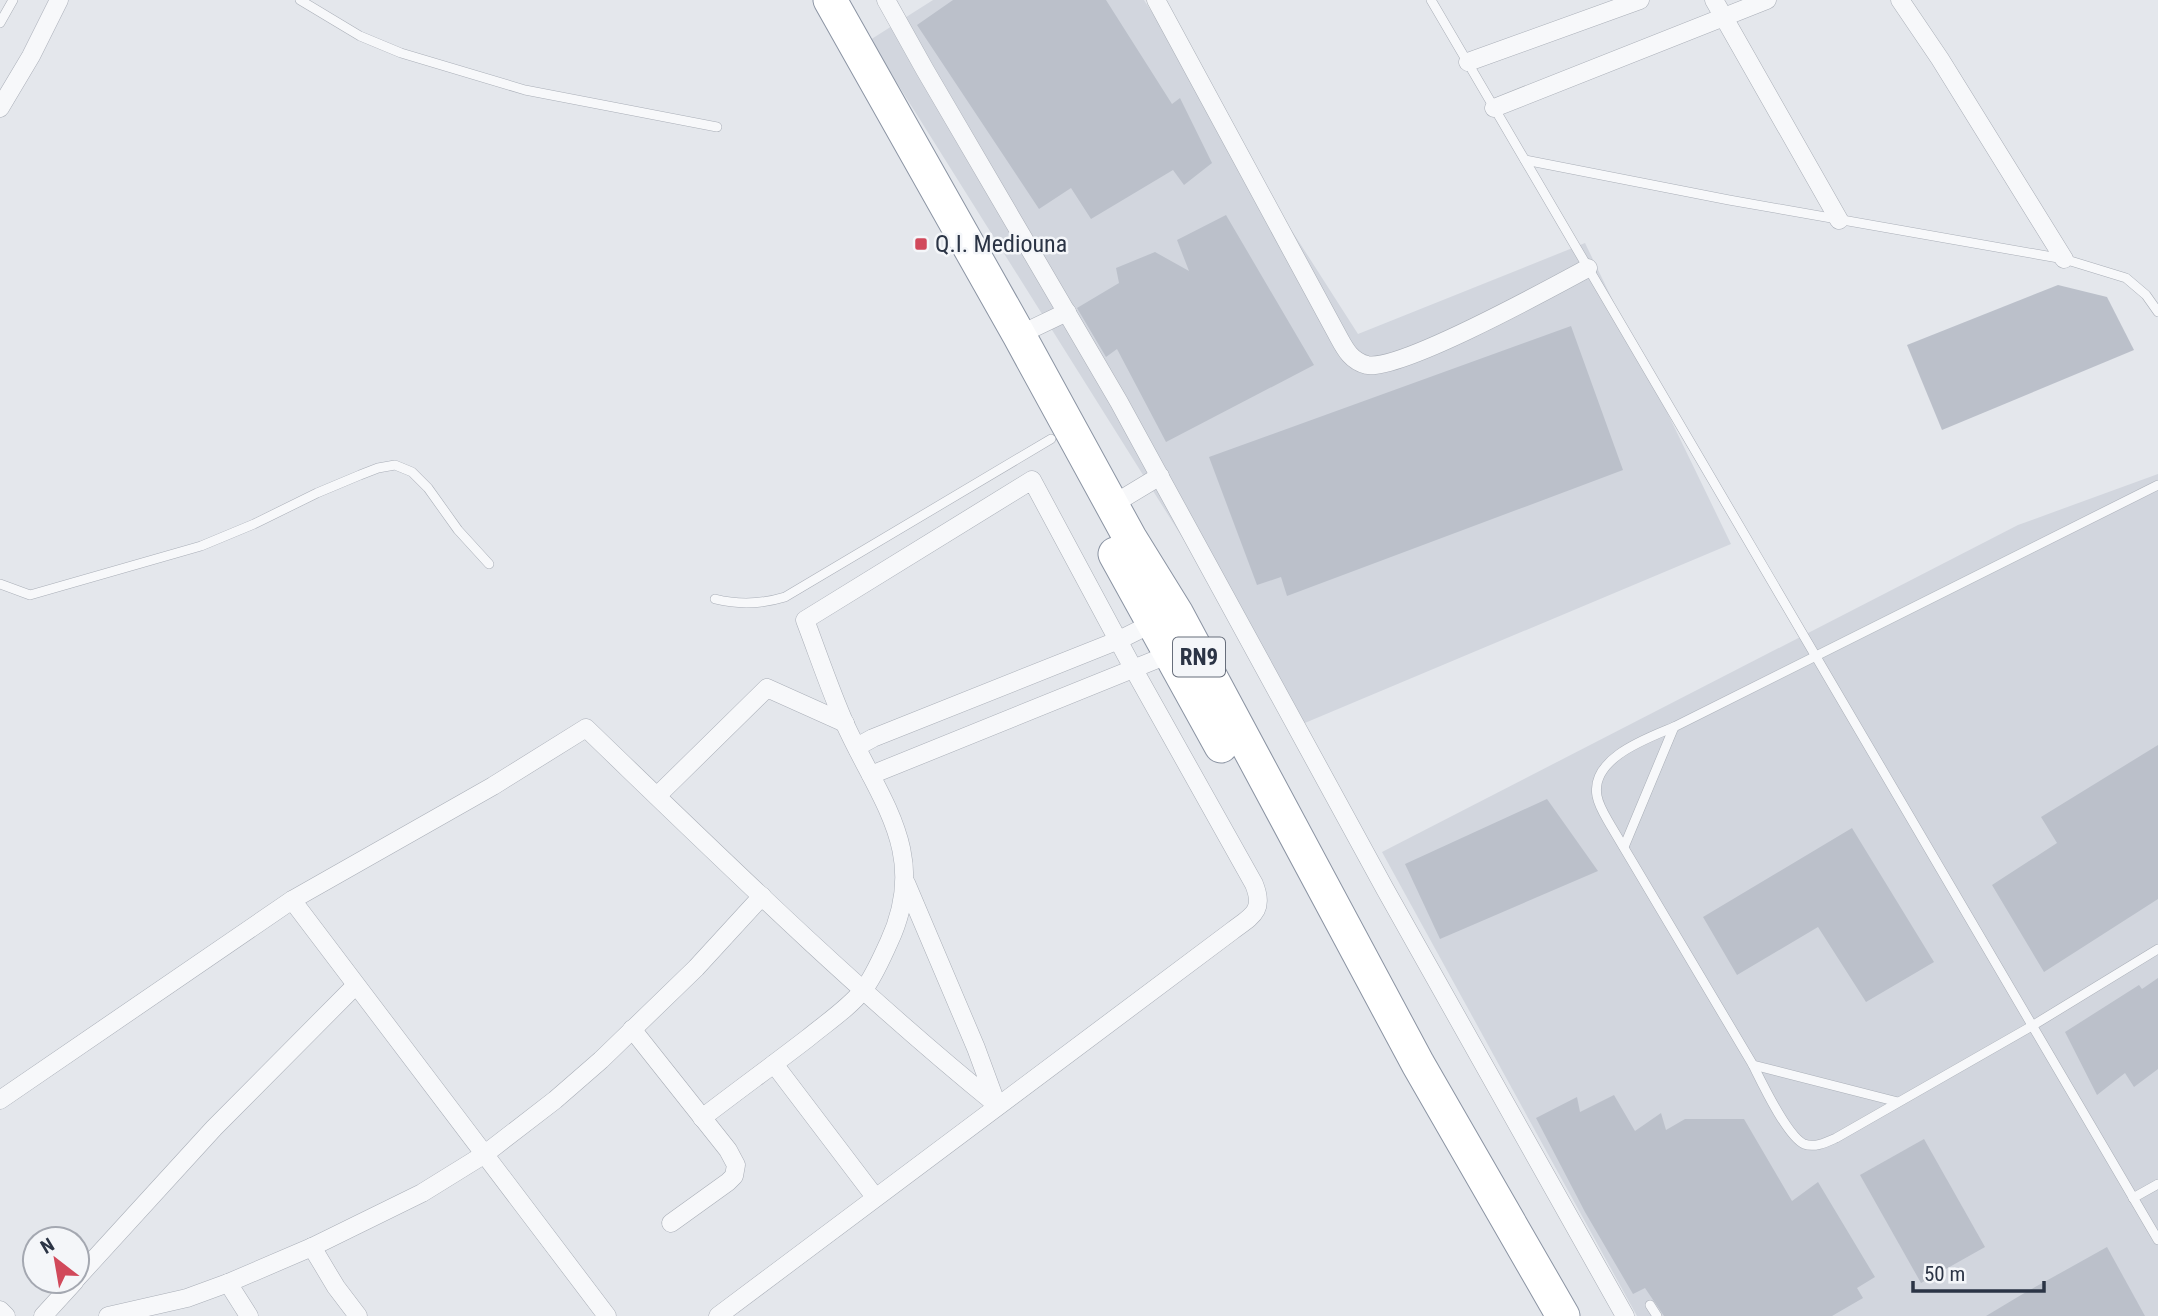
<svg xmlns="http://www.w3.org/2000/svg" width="2158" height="1316" viewBox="0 0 2158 1316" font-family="'Roboto Condensed',sans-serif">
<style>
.built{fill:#d2d6de}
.building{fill:#bbc0ca}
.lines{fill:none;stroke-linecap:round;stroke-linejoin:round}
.lane-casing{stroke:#a9aeb7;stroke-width:10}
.street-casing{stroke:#a9aeb7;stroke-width:19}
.highway-casing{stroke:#8b94a3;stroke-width:35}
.lane{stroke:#f7f8fa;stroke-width:9}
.street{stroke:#f7f8fa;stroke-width:18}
.highway{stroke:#fff;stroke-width:33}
.poi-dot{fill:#d1495b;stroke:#f4f6f9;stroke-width:2.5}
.labels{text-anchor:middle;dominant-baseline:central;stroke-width:5;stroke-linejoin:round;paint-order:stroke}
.shield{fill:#f4f6f9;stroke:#676e7b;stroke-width:2}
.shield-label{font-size:23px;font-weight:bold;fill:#2b3445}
.poi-label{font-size:24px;fill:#2b3445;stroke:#f4f6f9;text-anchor:start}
</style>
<rect width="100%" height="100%" fill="#e4e7ec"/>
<g class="built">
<polygon points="933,0 1144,0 1358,334 1585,243 1731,544 1300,725 870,40"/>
<polygon points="2158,474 2158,1316 1637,1316 1382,852 2018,525"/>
</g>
<g class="building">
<polygon points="953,0 1106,0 1172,104 1180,98 1212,163 1184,185 1173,170 1091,219 1071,188 1039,209 917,25"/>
<polygon points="1226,215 1314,365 1166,442 1117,349 1106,357 1077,308 1119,283 1116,268 1155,252 1189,271 1177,240"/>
<polygon points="2058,285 2107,297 2134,350 1942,430 1907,345"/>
<polygon points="1571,326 1623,470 1287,596 1281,577 1257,585 1209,457"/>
<polygon points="2158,745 2158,899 2044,972 1992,885 2057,843 2041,817"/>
<polygon points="1547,799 1598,871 1440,939 1405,864"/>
<polygon points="1852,828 1934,962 1866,1002 1818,927 1737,975 1703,917"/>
<polygon points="2158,978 2158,1069 2134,1087 2125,1073 2097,1095 2065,1032 2139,985 2142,989"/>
<polygon points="1614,1095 1635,1131 1661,1113 1666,1130 1685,1119 1744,1119 1792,1201 1818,1182 1875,1277 1857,1288 1863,1298 1832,1316 1664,1316 1645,1288 1633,1294 1585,1212 1536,1118 1577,1097 1580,1112"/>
<polygon points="1924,1139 1985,1247 1921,1283 1860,1175"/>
<polygon points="2107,1247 2145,1316 1986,1316 2021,1295"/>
</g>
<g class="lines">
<g class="lane-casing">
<g id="lane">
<polyline points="300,0 360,36 401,53 525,90 717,127"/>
<polyline points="1431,0 2158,1240"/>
<polyline points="0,23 13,0"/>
<polyline points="1525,160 1729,200 2064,259 2126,278 2146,295 2158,312"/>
<path d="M2158,485L1674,727C1648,738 1590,758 1597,796C1599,807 1606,817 1611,826L1753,1065C1762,1083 1787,1136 1804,1144C1815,1148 1827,1142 1836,1138L2032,1026L2158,949"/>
<polyline points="0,584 30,595 201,546 254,524 317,493 360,475 378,468 395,465 412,472 428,488 458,530 489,564"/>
<path d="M715,599C739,605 762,604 785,597L1051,439"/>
<polyline points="1624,847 1674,727"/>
<polyline points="1753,1065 1898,1102"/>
<polyline points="2133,1198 2158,1184"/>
<polyline points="1650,1305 1657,1316"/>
</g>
</g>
<g class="street-casing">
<g id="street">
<polyline points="886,0 925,70 1119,402 1385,889 1625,1316"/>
<path d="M1156,0L1338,336C1345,349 1351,361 1367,365C1400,371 1551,288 1588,268"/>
<polyline points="1714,0 1839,220"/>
<polyline points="1900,0 1940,59 2064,259"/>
<polyline points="1468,62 1640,0"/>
<polyline points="0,108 31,56 59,0"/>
<polyline points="1494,108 1767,0"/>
<polyline points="1019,335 1067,312"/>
<polyline points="1112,505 1160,476"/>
<polyline points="858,750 862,744 873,738 1119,640 1153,623"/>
<polyline points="871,775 1170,654"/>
<polyline points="657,796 767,688 845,723"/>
<polyline points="292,900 607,1316"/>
<polyline points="632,1029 728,1150 736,1165 734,1176 728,1182 671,1223"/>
<polyline points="774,1064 875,1197"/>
<path d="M0,1100L292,900L493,786L586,728C720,857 853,988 997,1105L976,1048L906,883"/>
<path d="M702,1118C737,1091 773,1065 808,1038C826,1023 849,1008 864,989C874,976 882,957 889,942C930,854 880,801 845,724C830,690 818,654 805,620L1032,480L1133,668L1254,884C1265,911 1252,916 1232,931L718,1316"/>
<polyline points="312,1247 336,1287 358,1316"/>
<polyline points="77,1278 214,1128 355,986"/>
<polyline points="228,1283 249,1316"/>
<polyline points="0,1310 6,1316"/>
<polyline points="43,1316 75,1281"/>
<polyline points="108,1316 187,1298 228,1283 312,1247 422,1193 485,1154 555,1100 601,1060 696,968 762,896"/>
</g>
</g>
<g class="highway-casing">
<g id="highway">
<polyline points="830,0 1019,335 1130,538 1177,614 1418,1064 1563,1316"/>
<polyline points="1115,554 1221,746"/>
</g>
</g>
<use href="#lane" class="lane"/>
<use href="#street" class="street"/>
<use href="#highway" class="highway"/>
</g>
<rect class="poi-dot" x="914" y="237" width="14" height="14" rx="3.5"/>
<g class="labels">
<rect class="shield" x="1173" y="637.5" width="52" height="39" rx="5"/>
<g class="shield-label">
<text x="1199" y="657">RN9</text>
</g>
<g class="poi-label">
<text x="935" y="244">Q.I. Mediouna</text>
</g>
</g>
<g transform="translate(56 1260) rotate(329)"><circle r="33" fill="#f4f6f9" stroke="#a4a8b1" stroke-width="2"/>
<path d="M0-5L12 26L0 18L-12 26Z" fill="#d1495b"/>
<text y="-10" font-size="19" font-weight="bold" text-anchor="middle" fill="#2b3445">N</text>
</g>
<path d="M1913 1281v10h131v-10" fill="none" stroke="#2b3445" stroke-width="3.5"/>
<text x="1924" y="1281" font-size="21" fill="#2b3445" stroke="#f4f6f9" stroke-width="5" paint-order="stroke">50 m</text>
</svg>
